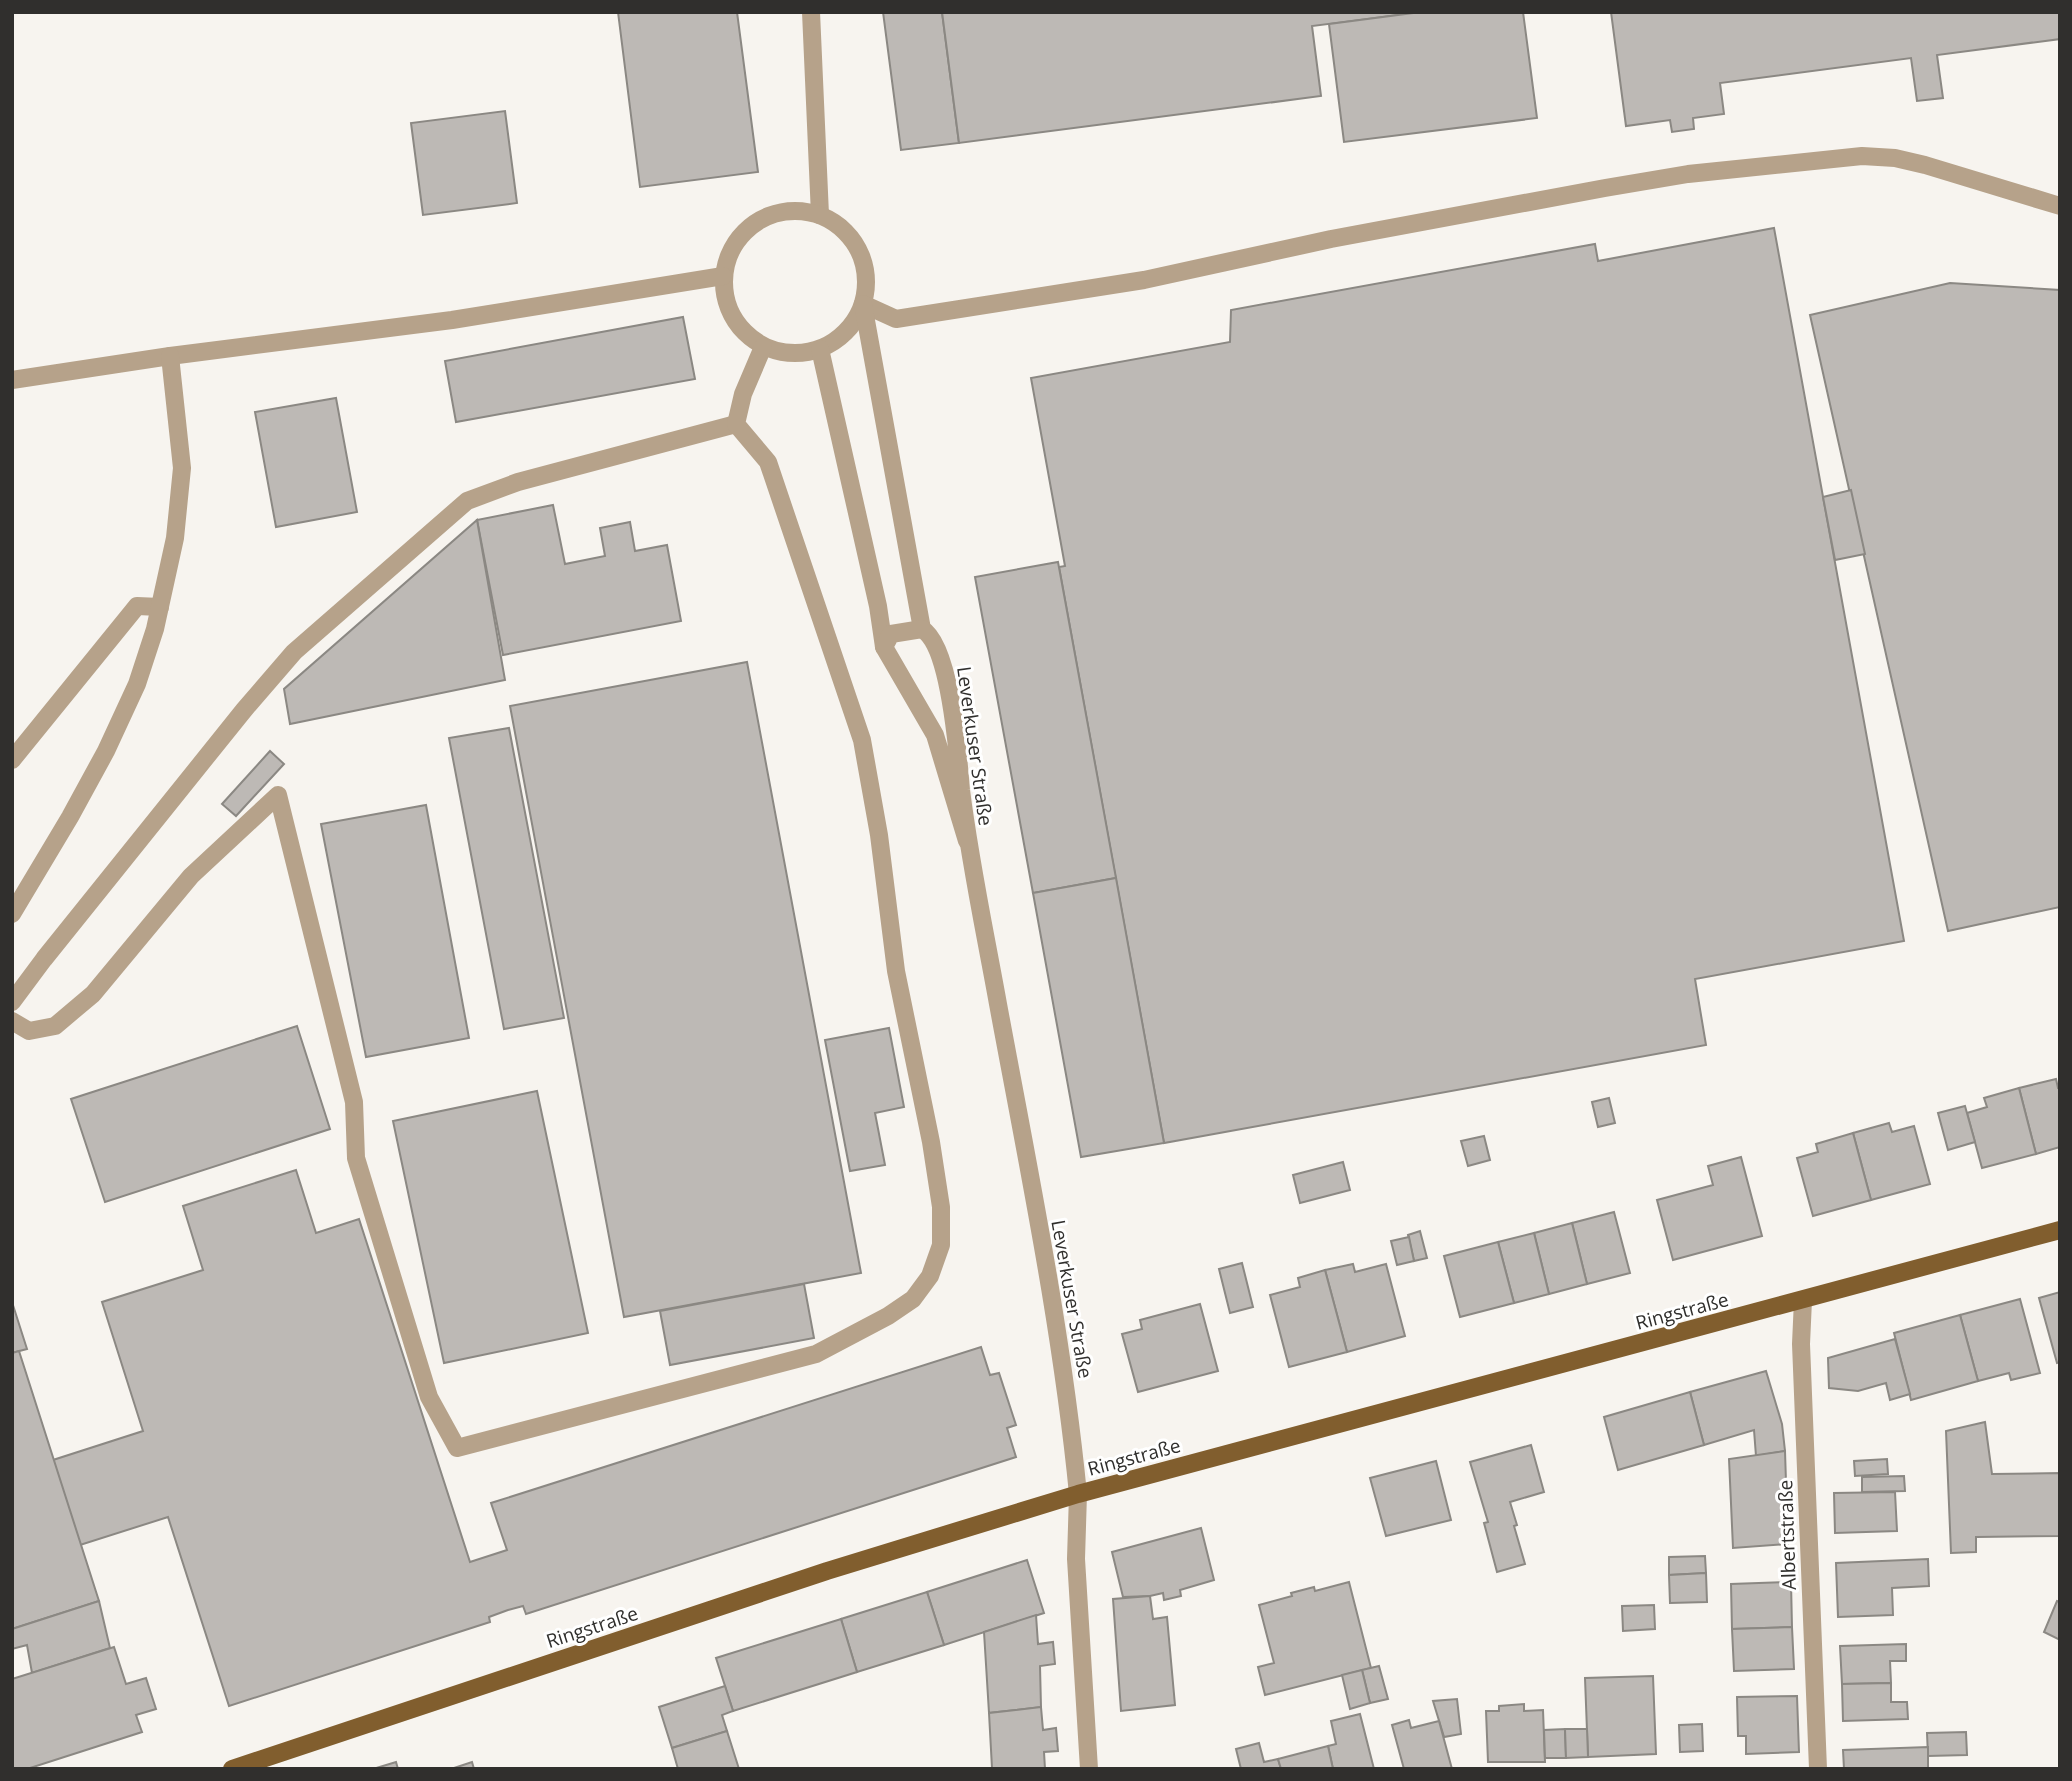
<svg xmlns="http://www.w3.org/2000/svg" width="2072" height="1781" viewBox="0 0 2072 1781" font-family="'Open Sans',sans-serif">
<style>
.building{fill:#bdb9b5;stroke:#8b8883;stroke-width:2}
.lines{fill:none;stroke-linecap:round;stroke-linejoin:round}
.lane{stroke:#b6a28a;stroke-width:18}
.street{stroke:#b6a28a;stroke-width:18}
.primary{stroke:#815e2e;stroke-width:18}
.labels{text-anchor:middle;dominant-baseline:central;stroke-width:6;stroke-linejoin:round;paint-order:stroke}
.street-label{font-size:19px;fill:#302f2d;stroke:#fff}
</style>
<rect width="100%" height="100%" fill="#f7f4ef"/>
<g class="building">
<polygon points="618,12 737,12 758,172 640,187"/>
<polygon points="883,12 942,12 959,143 901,150"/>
<polygon points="942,12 1421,12 1312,26 1321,96 959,143"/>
<polygon points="1421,12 1523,12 1537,118 1344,142 1329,24"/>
<polygon points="1611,12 2060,12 2060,39 1937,55 1943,98 1917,101 1911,58 1720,83 1724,114 1693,118 1694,129 1672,132 1670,120 1626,126"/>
<polygon points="505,111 517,203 423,215 411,123"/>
<polygon points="1774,228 1904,941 1695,979 1706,1045 1164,1143 1059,567 1065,566 1031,378 1230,342 1231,310 1595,244 1598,261"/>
<polygon points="1950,283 2060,290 2060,907 1948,931 1810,315"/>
<polygon points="683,317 695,379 456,422 445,361"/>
<polygon points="336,398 357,512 276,527 255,412"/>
<polygon points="1851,490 1865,554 1835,560 1823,497"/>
<polygon points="553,505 565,564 605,556 600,528 630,522 635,551 667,545 681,621 503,655 477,520"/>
<polygon points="477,520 505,680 290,724 284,689"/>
<polygon points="1058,562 1116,878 1033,893 975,577"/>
<polygon points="747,662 861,1273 624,1317 510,706"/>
<polygon points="509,728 564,1018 504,1029 449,738"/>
<polygon points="270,751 284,764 236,816 222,804"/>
<polygon points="426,805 469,1038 366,1057 321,824"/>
<polygon points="1116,878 1164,1143 1081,1157 1033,893"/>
<polygon points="297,1026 330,1129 105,1202 71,1099"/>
<polygon points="889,1028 904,1107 875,1113 885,1165 850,1171 825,1040"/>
<polygon points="2056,1079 2058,1088 2060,1088 2060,1147 2036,1154 2019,1088"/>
<polygon points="2019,1088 2036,1154 1982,1168 1967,1113 1987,1107 1984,1098"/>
<polygon points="537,1091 588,1333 444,1363 393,1121"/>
<polygon points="1609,1098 1615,1123 1598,1127 1592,1102"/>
<polygon points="1965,1106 1975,1142 1948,1150 1938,1113"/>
<polygon points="1889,1123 1892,1132 1914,1126 1930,1184 1871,1200 1853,1133"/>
<polygon points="1853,1133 1871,1200 1813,1216 1797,1158 1818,1152 1816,1144"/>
<polygon points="1484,1136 1490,1160 1468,1166 1461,1141"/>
<polygon points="1741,1157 1762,1236 1673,1260 1657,1200 1713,1185 1708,1166"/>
<polygon points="1343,1162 1350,1190 1300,1203 1293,1175"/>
<polygon points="296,1170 316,1233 359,1219 470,1562 507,1550 491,1503 981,1347 990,1375 999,1373 1016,1425 1007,1428 1016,1457 526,1614 523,1606 508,1610 489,1617 490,1622 229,1706 168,1517 80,1545 53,1460 143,1431 102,1302 203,1270 183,1206"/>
<polygon points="1614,1212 1630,1273 1587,1284 1572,1223"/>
<polygon points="1572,1223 1587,1284 1549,1294 1534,1233"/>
<polygon points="1420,1231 1427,1258 1414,1261 1408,1235"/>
<polygon points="1534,1233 1549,1294 1514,1303 1498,1242"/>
<polygon points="1409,1237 1414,1261 1397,1265 1391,1241"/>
<polygon points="1498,1242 1514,1303 1460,1317 1444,1256"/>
<polygon points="1242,1263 1253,1307 1230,1313 1219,1269"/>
<polygon points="1353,1264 1355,1272 1386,1264 1405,1336 1347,1352 1325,1270"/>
<polygon points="1325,1270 1347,1352 1289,1367 1270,1295 1300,1287 1298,1278"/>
<polygon points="804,1284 814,1338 670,1365 660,1311"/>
<polygon points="2060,1292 2060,1362 2057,1363 2039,1298"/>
<polygon points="2020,1299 2040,1373 2011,1380 2009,1373 1978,1381 1960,1315"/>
<polygon points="12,1302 27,1349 12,1353"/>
<polygon points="1200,1304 1218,1371 1138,1392 1122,1334 1142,1329 1140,1320"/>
<polygon points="1960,1315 1978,1381 1911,1400 1894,1333"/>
<polygon points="1895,1339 1910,1394 1890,1400 1886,1383 1858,1391 1829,1388 1828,1358"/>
<polygon points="19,1351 99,1601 12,1629 12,1353"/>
<polygon points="1766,1371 1782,1424 1785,1451 1756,1456 1754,1430 1704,1445 1690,1392"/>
<polygon points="1690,1392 1704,1445 1618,1470 1604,1417"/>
<polygon points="1985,1422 1992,1474 2060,1473 2060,1536 1976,1537 1976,1552 1951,1553 1946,1431"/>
<polygon points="1531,1445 1544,1492 1510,1502 1517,1525 1514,1526 1525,1564 1497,1572 1484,1523 1488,1522 1470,1462"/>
<polygon points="1785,1451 1788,1544 1733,1548 1729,1459"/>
<polygon points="1887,1459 1888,1474 1855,1476 1854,1461"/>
<polygon points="1436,1461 1451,1520 1386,1536 1370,1478"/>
<polygon points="1904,1476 1905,1491 1862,1492 1862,1477"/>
<polygon points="1895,1492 1897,1531 1835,1533 1834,1493"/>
<polygon points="1201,1528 1214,1580 1180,1590 1181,1596 1164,1600 1163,1593 1150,1596 1123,1597 1112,1552"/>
<polygon points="1705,1556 1706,1573 1669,1575 1669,1557"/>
<polygon points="1928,1559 1929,1586 1892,1588 1893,1615 1838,1617 1836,1563"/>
<polygon points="1027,1560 1044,1613 944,1645 927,1592"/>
<polygon points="1706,1573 1707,1602 1670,1603 1669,1575"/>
<polygon points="1349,1582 1371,1668 1265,1695 1258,1667 1274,1663 1259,1605 1292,1596 1291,1593 1314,1587 1315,1591"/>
<polygon points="1791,1582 1792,1627 1732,1629 1731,1584"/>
<polygon points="927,1592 944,1645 857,1672 841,1619"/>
<polygon points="1150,1596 1153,1619 1167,1617 1175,1705 1121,1711 1113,1599"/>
<polygon points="99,1601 110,1648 32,1673 27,1645 12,1649 12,1629"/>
<polygon points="2057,1601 2060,1602 2060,1640 2044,1632"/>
<polygon points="1654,1605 1655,1629 1623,1631 1622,1606"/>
<polygon points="1036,1615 1038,1644 1053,1642 1055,1664 1040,1666 1041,1707 989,1713 984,1632"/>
<polygon points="841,1619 857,1672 733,1711 716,1658"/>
<polygon points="1792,1627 1794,1669 1734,1671 1732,1629"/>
<polygon points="1906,1644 1906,1661 1890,1661 1891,1683 1842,1684 1840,1646"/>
<polygon points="114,1647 126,1684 146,1678 156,1709 136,1715 142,1732 27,1769 12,1769 12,1679"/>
<polygon points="1379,1666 1388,1699 1370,1703 1362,1670"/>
<polygon points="1362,1670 1370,1703 1350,1709 1342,1675"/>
<polygon points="1653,1676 1656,1754 1588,1757 1585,1678"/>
<polygon points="1891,1683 1891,1702 1907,1702 1908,1719 1843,1721 1842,1684"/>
<polygon points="725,1686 733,1711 722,1715 727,1731 672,1748 659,1707"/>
<polygon points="1797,1696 1799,1752 1746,1754 1746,1736 1738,1736 1737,1697"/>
<polygon points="1457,1699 1461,1734 1444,1737 1433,1701"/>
<polygon points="1524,1704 1524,1711 1543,1710 1545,1762 1488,1762 1486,1711 1499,1711 1499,1706"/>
<polygon points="1041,1707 1043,1730 1056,1728 1058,1751 1044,1752 1045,1769 992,1768 989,1713"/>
<polygon points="1360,1714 1374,1769 1333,1769 1328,1746 1336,1744 1331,1721"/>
<polygon points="1409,1720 1411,1728 1439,1721 1452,1769 1404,1769 1392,1725"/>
<polygon points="1702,1724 1703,1751 1680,1752 1679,1725"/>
<polygon points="1565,1729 1566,1758 1545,1758 1544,1730"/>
<polygon points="1565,1729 1587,1729 1588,1757 1566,1758"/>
<polygon points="727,1731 739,1769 678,1769 672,1748"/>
<polygon points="1966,1732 1967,1755 1928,1756 1927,1733"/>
<polygon points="1259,1743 1264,1762 1278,1759 1281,1769 1241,1769 1236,1749"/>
<polygon points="1328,1746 1333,1769 1281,1769 1278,1759"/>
<polygon points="1928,1747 1928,1769 1844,1769 1843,1750"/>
<polygon points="396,1762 398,1769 373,1769"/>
<polygon points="472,1762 474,1769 451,1769"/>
</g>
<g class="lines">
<g class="lane">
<polyline points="811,12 820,215"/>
<circle cx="795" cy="282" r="71"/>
<polyline points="863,304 896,319 1144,280 1331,239 1605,188 1688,174 1862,156 1895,158 1925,165 2060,206"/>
<polyline points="863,304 922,629"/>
<polyline points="820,349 878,606 884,647"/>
<polyline points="12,380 170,356 452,320 723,276"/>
<polyline points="12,760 137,606 160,607"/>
<path d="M967,841L935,735L884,647L891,634L922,629C951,646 958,756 961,790C970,862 985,932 998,1004C1028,1166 1062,1330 1078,1494"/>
<polyline points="12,914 70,817 106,751 137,684 155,629 175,538 182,468 170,356"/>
<polyline points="12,1002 44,959 244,710 294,652 467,501 518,482 736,424"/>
<polyline points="12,1021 29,1031 55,1026 93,994 191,876 278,795 354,1102 356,1158 429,1397 457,1448 816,1354 888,1316 913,1299 930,1276 941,1245 941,1207 931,1142 896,971 879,835 862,740 768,462 736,424 743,394 763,347"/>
</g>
<g class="street">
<polyline points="1803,1300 1801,1344 1818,1769"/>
<polyline points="1078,1494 1076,1559 1089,1769"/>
</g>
<polyline class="primary" points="232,1769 827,1571 1078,1494 2060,1230"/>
</g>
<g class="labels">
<g class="street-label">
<text transform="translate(975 746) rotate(82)">Leverkuser Straße</text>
<text transform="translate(1072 1299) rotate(80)">Leverkuser Straße</text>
<text transform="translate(1682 1311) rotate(-15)">Ringstraße</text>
<text transform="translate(1134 1457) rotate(-15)">Ringstraße</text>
<text transform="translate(1787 1535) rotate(-92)">Albertstraße</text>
<text transform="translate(592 1627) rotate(-18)">Ringstraße</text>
</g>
</g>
<rect width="2072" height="1781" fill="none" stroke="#302f2d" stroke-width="28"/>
</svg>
